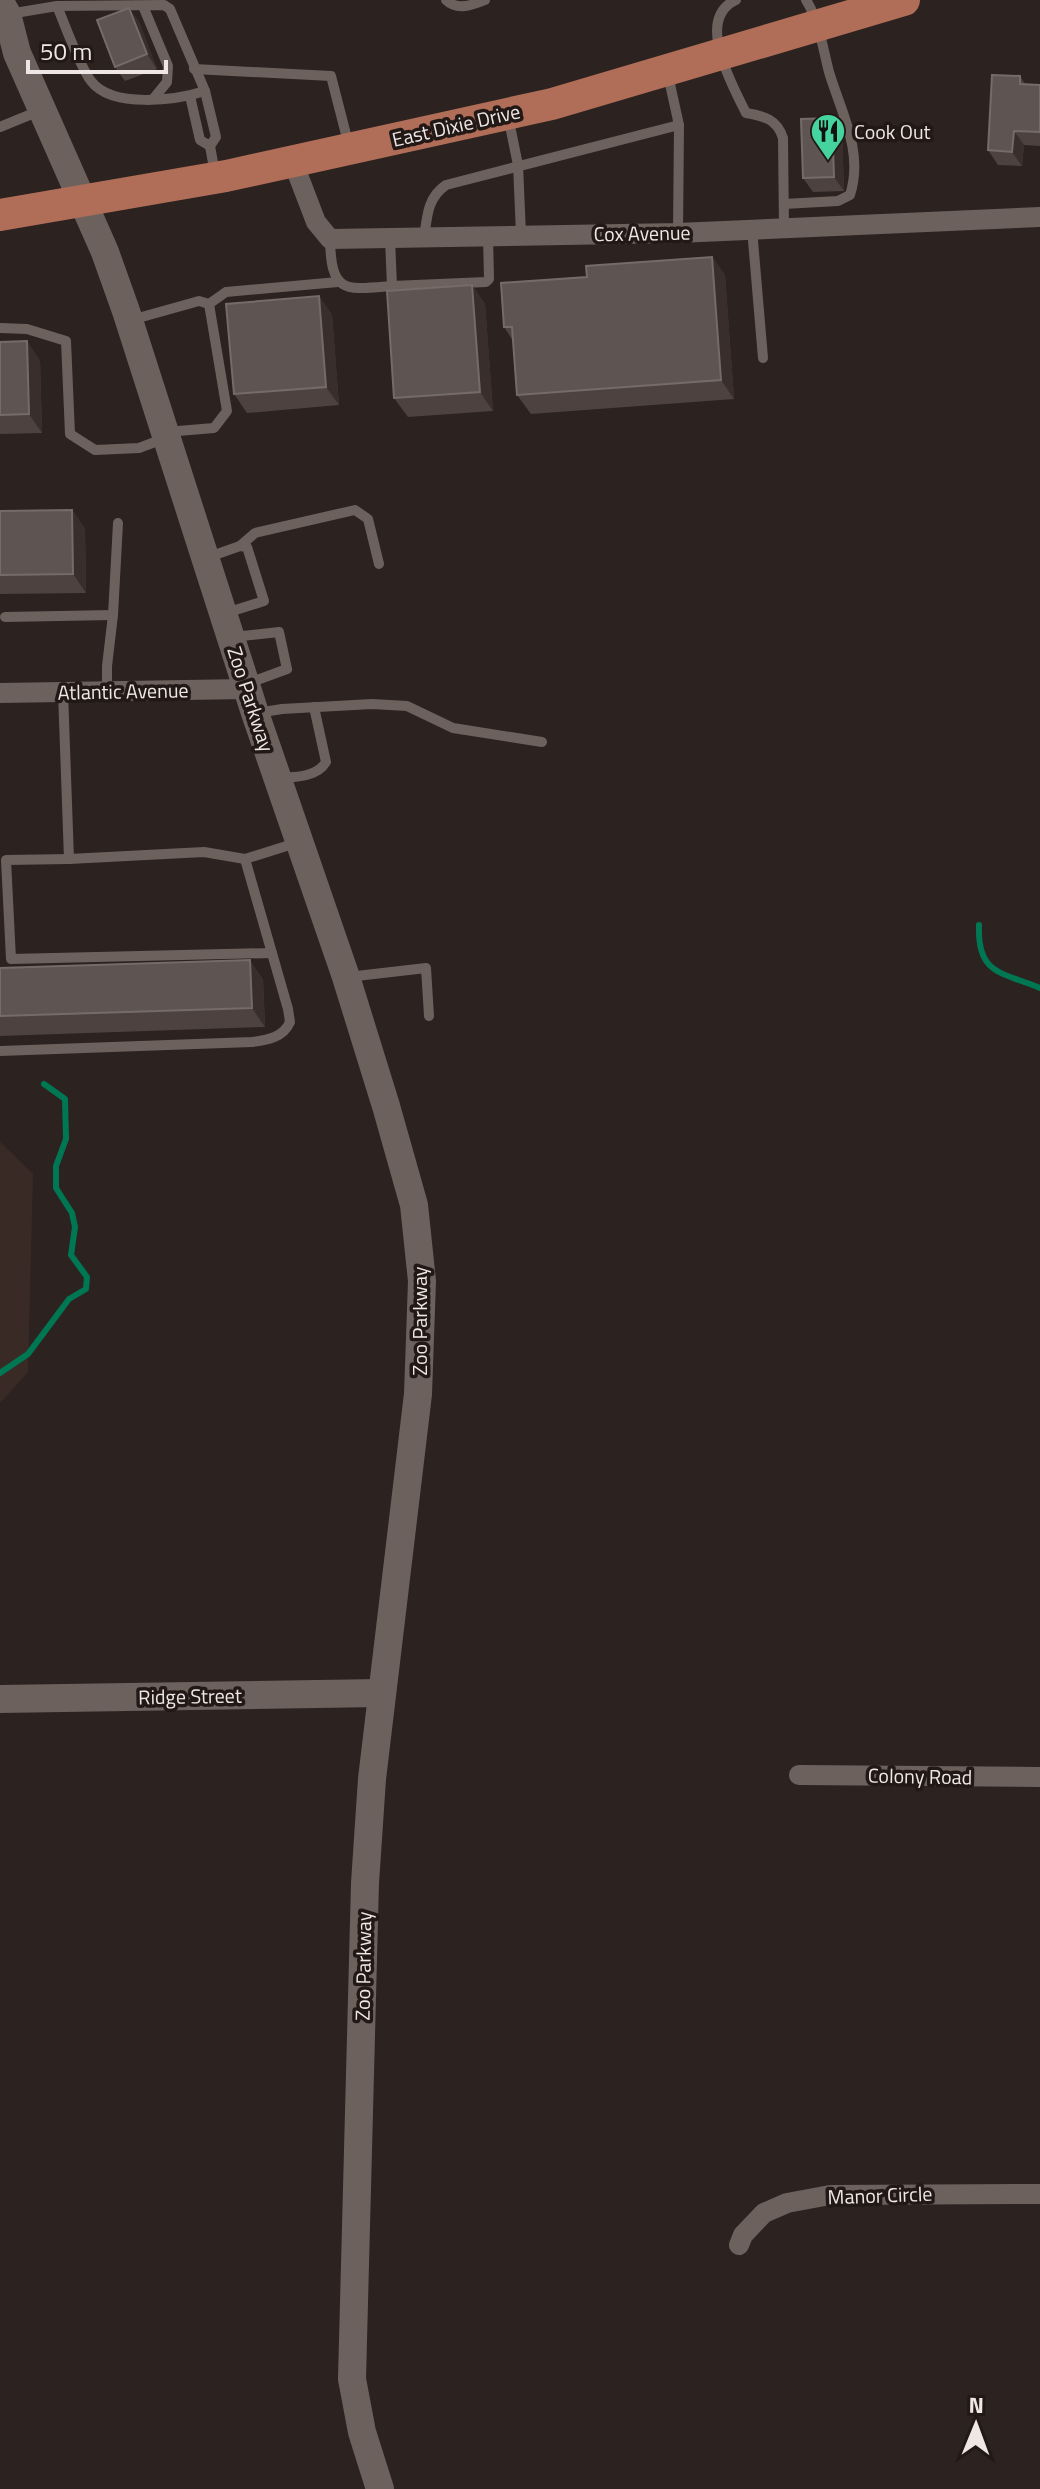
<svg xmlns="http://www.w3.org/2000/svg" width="1040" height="2489" viewBox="0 0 1040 2489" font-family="'Titillium Web',sans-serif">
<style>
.built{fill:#3a2a25}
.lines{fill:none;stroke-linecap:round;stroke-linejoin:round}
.stream{stroke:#007753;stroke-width:6}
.lane{stroke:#6d615d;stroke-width:10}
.street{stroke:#6d615d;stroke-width:20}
.secondary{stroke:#6d615d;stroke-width:28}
.primary{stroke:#b06e58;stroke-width:32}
.wall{fill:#4d423f}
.shaded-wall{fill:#392e2b}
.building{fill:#5e5451;stroke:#756b68;stroke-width:2}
.labels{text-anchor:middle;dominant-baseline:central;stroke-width:7;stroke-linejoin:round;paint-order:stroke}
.street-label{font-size:20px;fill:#eee7e5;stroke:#221916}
.poi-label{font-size:20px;fill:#eee7e5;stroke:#221916;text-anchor:start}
</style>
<rect width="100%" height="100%" fill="#2c221f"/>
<polygon class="built" points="0,1142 33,1174 28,1372 0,1403"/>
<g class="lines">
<g class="stream">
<path d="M979,925C977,975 1002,972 1040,988"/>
<polyline points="0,1373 28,1354 69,1299 86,1289 87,1277 71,1255 75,1227 72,1213 56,1188 56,1166 66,1139 65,1099 44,1084"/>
</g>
<g class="lane">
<path d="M446,0C457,11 473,5 485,0"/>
<path d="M736,0C694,19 733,86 746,113C764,116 777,119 783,138L784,228"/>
<polyline points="143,6 168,66 167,82 154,98"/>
<path d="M9,14L57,6L164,5L170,9L205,91C177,100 112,109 91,81C80,67 65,25 57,6"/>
<polyline points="194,69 331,76 349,146"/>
<polyline points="205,91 216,137 210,146 215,174"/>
<polyline points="190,96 200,140 210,146"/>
<polyline points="508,116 518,165 521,234"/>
<polyline points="0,127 39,111"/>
<path d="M784,204L838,201L850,195C864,152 841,112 829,72C823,49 819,20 806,0"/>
<polyline points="752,229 763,358"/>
<polyline points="678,233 679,125"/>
<path d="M330,239C331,294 345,290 392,286L390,239"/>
<path d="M424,239C427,217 427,198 446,185L679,125L668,75"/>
<polyline points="392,286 486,282 489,279 488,236"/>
<polyline points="131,320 199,301 209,304 226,292 338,282"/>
<polyline points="0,328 27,329 66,341 70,434 95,450 139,448 163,439"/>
<polyline points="166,432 214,428 227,411 209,304"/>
<polyline points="240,546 255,533 355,510 368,519 379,564"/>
<polyline points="206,558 240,546 247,547 264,601 226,613"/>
<polyline points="5,617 113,615"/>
<polyline points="233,637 279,632 287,669 246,684"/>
<polyline points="107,691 107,666 113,615 118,523"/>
<polyline points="63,692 69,859 204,852 245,859"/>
<polyline points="257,713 282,709 372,704 407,706 453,728 542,742"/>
<path d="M280,778C296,777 317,777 326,762L314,707"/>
<polyline points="69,859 6,860 11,959 272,953"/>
<polyline points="348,977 426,968 429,1016"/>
<path d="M0,1051L252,1042C267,1040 283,1038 290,1022L288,1009L245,859L296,843"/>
</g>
<g class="street">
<polyline points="293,162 316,222 330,239 678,233 1040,217"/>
<polyline points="0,693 247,689"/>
<polyline points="799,1775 1040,1777"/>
<polyline points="739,2245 743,2235 764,2213 787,2203 830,2195 1040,2194"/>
</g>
<g class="secondary">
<polyline points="0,2 7,14 17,53 105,252 126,311 255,713 346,977 386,1106 414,1205 422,1281 418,1394 372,1779 365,1883 352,2379 362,2432 380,2489"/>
<polyline points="0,1699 380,1693"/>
</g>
<polyline class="primary" points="0,215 226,176 552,104 904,0"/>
</g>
<g class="wall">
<polygon points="129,8 139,22 157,69 125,81 115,67"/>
<polygon points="1020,76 1026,85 1040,85 1040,146 1024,145 1022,166 998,165 988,150"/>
<polygon points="842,132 844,191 813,192 803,178"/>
<polygon points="712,257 725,275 734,399 531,414 517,395 513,341 504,327 587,277"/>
<polygon points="472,285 485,304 493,411 408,417 394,398"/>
<polygon points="319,296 332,315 339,405 247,413 234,394"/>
<polygon points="0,342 40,360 42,433 0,434"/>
<polygon points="72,510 85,529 86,593 0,594 0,511"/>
<polygon points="0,968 263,979 265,1027 0,1036"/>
</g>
<g class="shaded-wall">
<polygon points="129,8 139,22 157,69 147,54"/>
<polygon points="832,118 842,132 844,191 834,177"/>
<polygon points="1014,131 1024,145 1022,166 1012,152"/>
<polygon points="712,257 725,275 734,399 721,380"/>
<polygon points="472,285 485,304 493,411 480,392"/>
<polygon points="319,296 332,315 339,405 326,387"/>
<polygon points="27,341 40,360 42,433 29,414"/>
<polygon points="72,510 85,529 86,593 73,574"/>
<polygon points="250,960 263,979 265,1027 252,1008"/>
</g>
<g class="building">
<polygon points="129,8 147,54 115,67 97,20"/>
<polygon points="992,75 1020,76 1020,84 1040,85 1040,132 1014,131 1012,152 988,150"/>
<polygon points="832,118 834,177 803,178 801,119"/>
<polygon points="712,257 721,380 517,395 512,327 504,327 501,283 587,277 586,266"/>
<polygon points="472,285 480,392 394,398 387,291"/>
<polygon points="319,296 326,387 234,394 226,304"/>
<polygon points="27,341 29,414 0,415 0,342"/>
<polygon points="72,510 73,574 0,575 0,511"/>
<polygon points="250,960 252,1008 0,1016 0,968"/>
</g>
<defs>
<g id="restaurant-pin" transform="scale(1.8)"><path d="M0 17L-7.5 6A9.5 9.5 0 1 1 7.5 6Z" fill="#45d49f" stroke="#221916"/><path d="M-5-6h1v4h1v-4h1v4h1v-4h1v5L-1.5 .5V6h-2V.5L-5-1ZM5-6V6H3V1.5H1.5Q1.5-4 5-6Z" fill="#111"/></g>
</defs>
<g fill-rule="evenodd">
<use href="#restaurant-pin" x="828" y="131"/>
</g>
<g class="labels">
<g class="street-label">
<text transform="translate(456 125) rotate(-13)">East Dixie Drive</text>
<text transform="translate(642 233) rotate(-1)">Cox Avenue</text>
<text transform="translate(123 691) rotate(-1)">Atlantic Avenue</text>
<text transform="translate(251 699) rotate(72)">Zoo Parkway</text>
<text transform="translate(419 1321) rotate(-90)">Zoo Parkway</text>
<text transform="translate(190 1696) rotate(-1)">Ridge Street</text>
<text transform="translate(920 1776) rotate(1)">Colony Road</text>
<text transform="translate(363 1966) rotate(-89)">Zoo Parkway</text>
<text transform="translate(880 2195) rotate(-2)">Manor Circle</text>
</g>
<g class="poi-label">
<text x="854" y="131">Cook Out</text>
</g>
</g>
<g transform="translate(976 2425) rotate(1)" stroke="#221916" stroke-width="6" paint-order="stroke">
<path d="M0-6L14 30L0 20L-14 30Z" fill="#eee7e5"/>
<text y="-12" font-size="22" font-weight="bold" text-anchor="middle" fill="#eee7e5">N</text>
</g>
<path d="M28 60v12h138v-12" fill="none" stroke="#eee7e5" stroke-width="4"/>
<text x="40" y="60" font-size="24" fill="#eee7e5" stroke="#221916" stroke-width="6" paint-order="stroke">50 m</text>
</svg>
